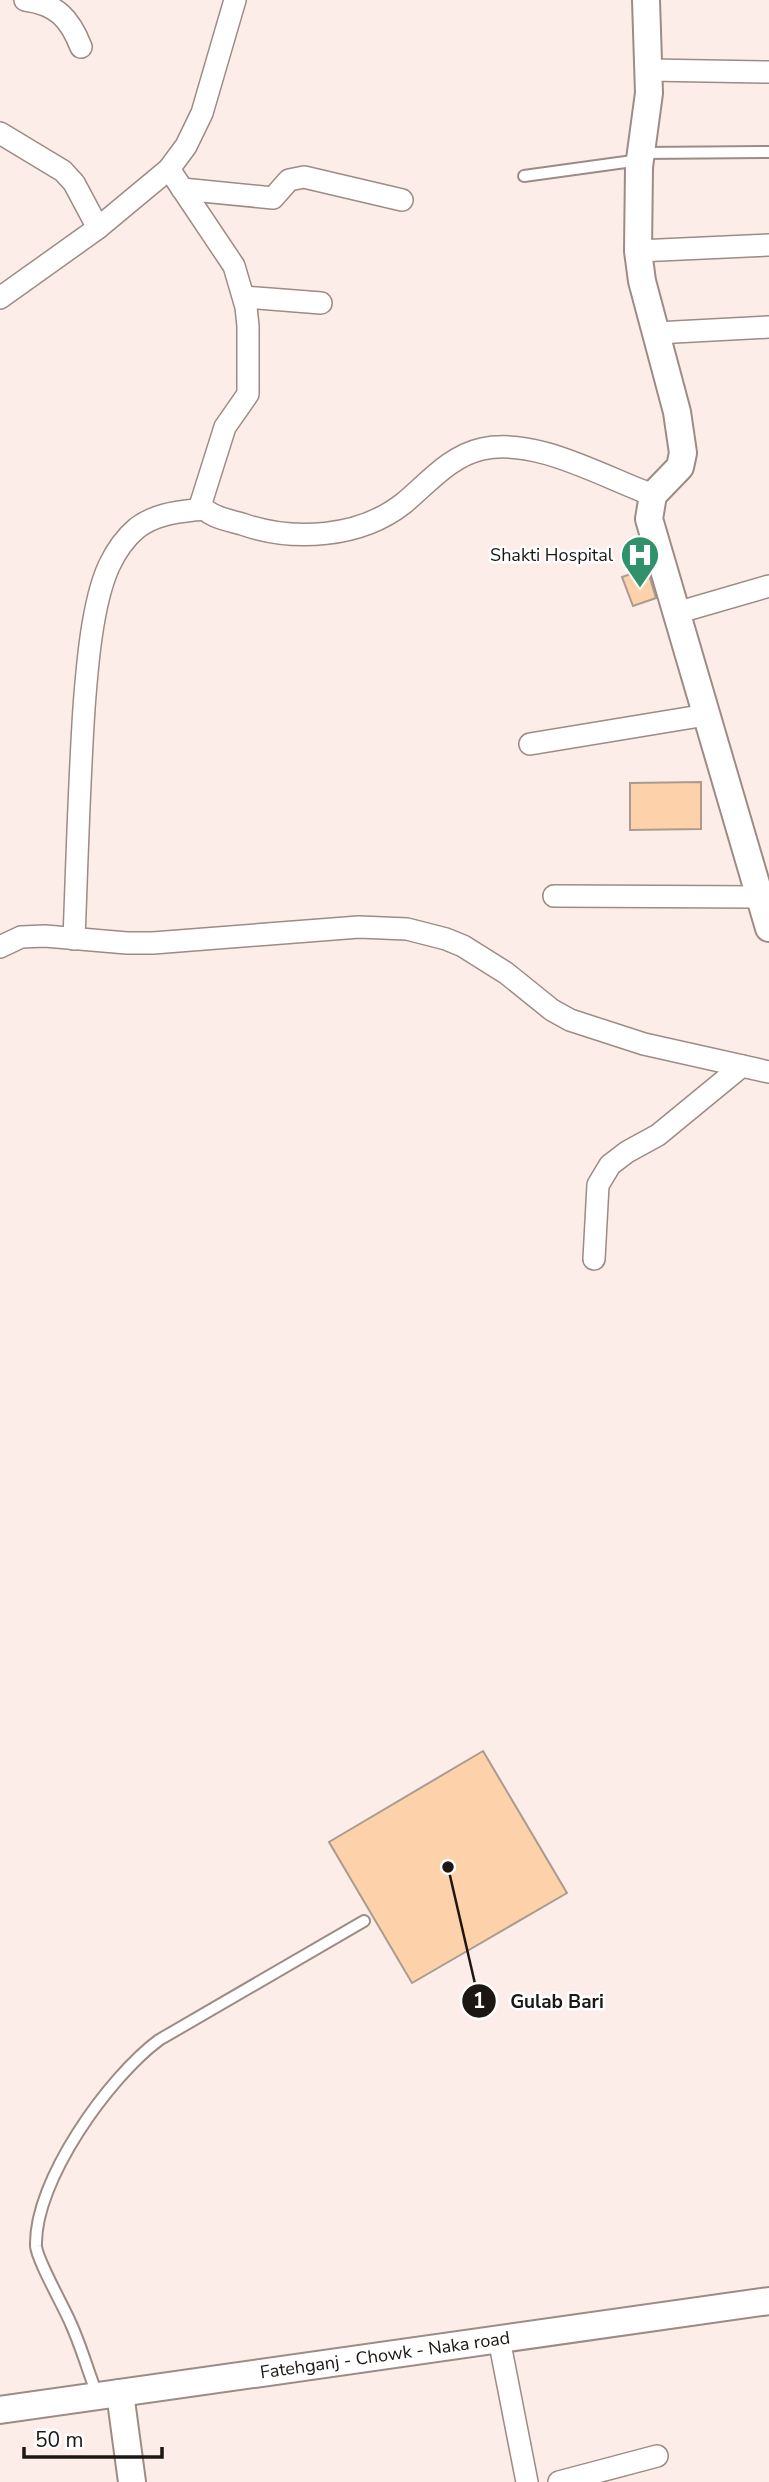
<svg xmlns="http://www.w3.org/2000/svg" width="769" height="2482" viewBox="0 0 769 2482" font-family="'Nunito Sans',sans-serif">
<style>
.building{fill:#fdd2aa;stroke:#a99c8f;stroke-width:2}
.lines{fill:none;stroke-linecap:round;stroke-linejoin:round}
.service-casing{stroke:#9d8b85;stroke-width:14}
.minor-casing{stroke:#9d8b85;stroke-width:24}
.tertiary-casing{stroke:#9d8b85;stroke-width:30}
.service{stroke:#fff;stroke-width:10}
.minor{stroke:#fff;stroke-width:21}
.tertiary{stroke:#fff;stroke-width:26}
.labels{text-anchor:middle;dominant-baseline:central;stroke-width:5;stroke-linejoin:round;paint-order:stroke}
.poi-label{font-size:18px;fill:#1d1714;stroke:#fff;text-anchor:end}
.street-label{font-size:18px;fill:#1d1714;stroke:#fff}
.leader{fill:none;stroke:#1d1714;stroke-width:2.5}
.callout-dot{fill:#1d1714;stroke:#fff;stroke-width:2.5}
.mark-label{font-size:21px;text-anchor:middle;font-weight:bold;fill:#fff}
.callout-label{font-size:19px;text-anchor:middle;font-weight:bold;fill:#1d1714;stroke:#fff;stroke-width:5;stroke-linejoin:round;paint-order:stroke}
</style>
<rect width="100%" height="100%" fill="#fdede8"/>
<g class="building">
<polygon points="647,568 656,598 633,606 622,577"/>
<polygon points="701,782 701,829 630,830 630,783"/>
<polygon points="483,1751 567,1893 412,1983 329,1842"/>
</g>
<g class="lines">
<g class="service-casing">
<g id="service">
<polyline points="641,153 769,152"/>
<polyline points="524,176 640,160"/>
<path d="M97,2394C88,2371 81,2346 71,2324C64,2307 37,2260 36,2246C34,2181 109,2077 159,2040L364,1921"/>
</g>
</g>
<g class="minor-casing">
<g id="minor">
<path d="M25,0C57,4 70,19 81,47"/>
<polyline points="649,70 769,72"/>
<polyline points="0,133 63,171 74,183 98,228"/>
<path d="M169,169L234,266L246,307L248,326V394L225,427L201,503C206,517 229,520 242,524C293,542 360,538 404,503C428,483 450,456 482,449C536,437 603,477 653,495"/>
<polyline points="182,189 273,198 289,180 304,177 402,200"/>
<polyline points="638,251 769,245"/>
<polyline points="244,297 321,303"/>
<polyline points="0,298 98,228 169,169 186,146 202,113 235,0"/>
<polyline points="656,333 769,327"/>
<polyline points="676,613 769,586"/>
<polyline points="530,744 706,715"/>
<polyline points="554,896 760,897"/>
<path d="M74,939C77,862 79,785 84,708C87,668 92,603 109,566C115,553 125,538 137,528C157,513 179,512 203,509"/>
<polyline points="0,947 21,937 45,936 127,943 153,943 359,927 407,929 446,939 463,946 506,973 552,1010 570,1020 644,1044 769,1072"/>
<polyline points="594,1259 598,1185 610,1165 627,1152 658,1135 742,1066"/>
<polyline points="499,2339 527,2482"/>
<polyline points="559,2482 657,2456"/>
</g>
</g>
<g class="tertiary-casing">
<g id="tertiary">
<polyline points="646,0 649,93 639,167 638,251 642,281 677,412 683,453 680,467 653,495 649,519 769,928"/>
<polyline points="120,2393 132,2482"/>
<polyline points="0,2410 769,2301"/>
</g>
</g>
<use href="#service" class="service"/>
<use href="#minor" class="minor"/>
<use href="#tertiary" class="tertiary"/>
</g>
<defs>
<g id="hospital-pin" transform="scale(2.0125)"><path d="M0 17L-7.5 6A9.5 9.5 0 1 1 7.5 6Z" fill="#30916b" stroke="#fff"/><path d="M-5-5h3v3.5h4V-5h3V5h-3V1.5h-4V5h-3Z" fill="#fff"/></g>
</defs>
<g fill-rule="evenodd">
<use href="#hospital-pin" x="640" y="555"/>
</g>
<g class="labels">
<g class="poi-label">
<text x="613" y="555">Shakti Hospital</text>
</g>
<g class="street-label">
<text transform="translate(385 2355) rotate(-8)">Fatehganj - Chowk - Naka road</text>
</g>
</g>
<path class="leader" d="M448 1867L479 2001"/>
<g class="callout-dot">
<circle cx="448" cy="1867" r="7"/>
<circle cx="479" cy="2001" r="18"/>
</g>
<g class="mark-label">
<text x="479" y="2008">1</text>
</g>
<g class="callout-label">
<text x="557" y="2008">Gulab Bari</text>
</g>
<path d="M24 2447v10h138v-10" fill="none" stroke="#1d1714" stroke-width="3.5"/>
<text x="35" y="2447" font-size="21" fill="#1d1714" stroke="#ffffff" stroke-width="5" paint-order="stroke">50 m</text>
</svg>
